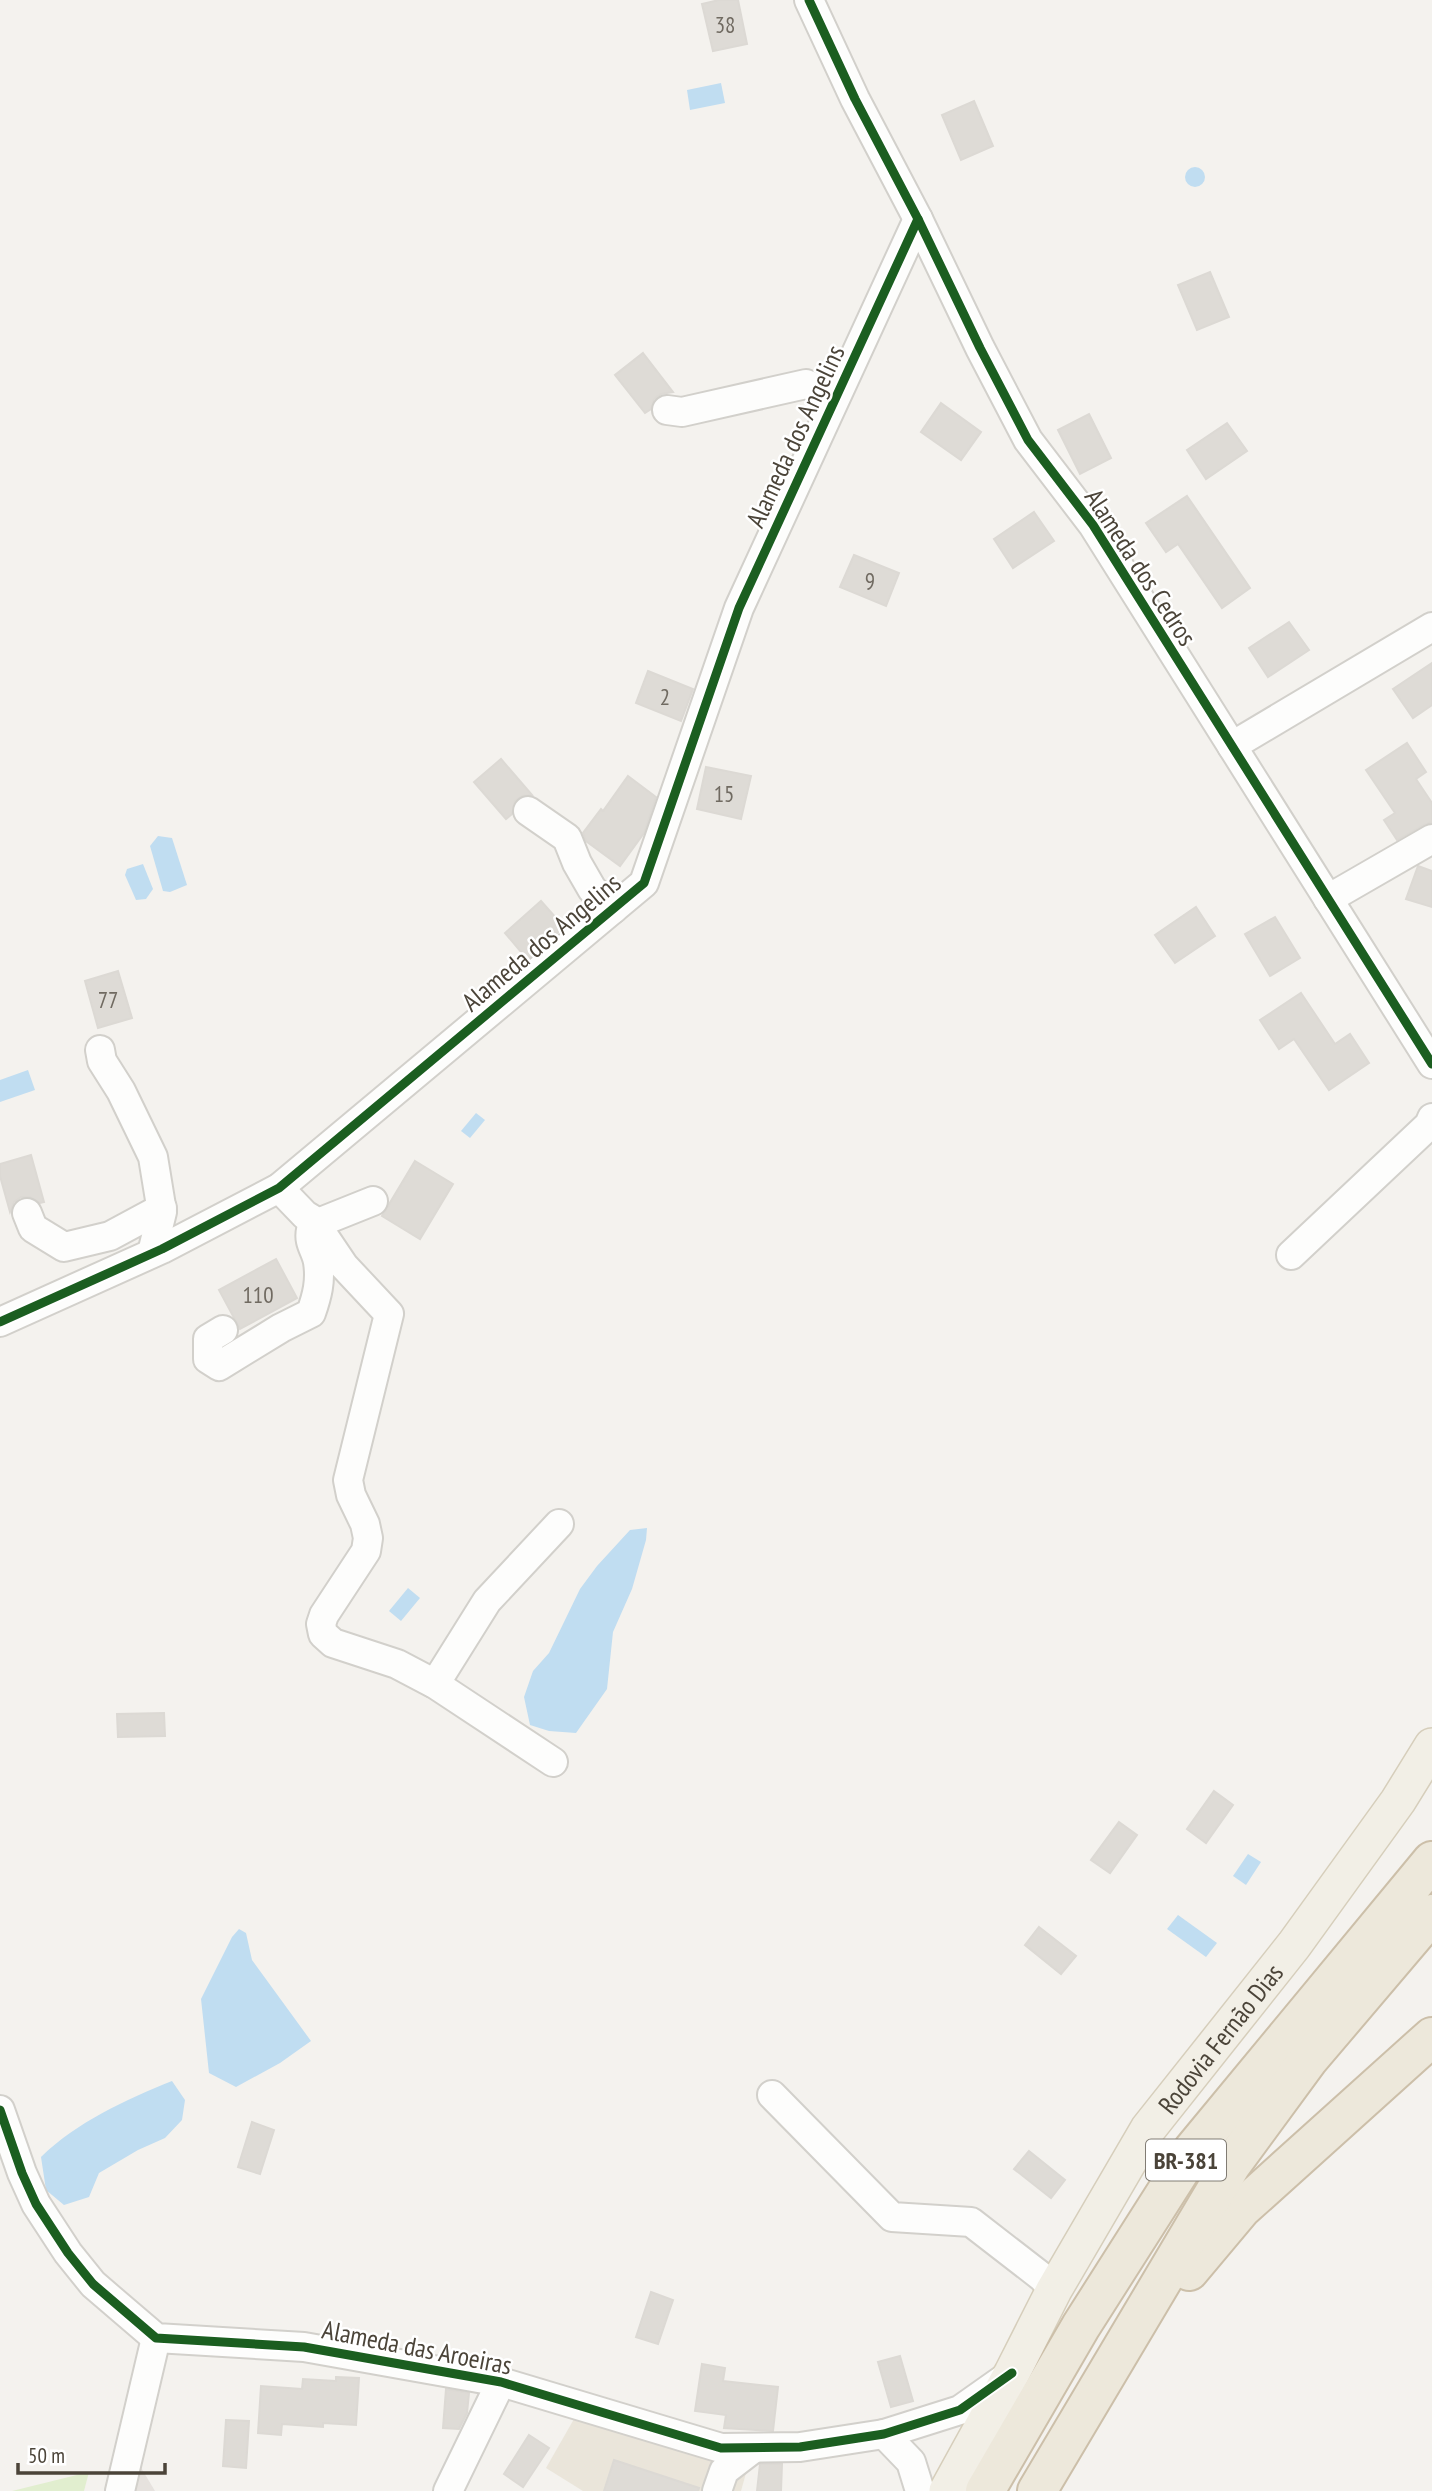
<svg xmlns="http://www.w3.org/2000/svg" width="1432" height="2491" viewBox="0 0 1432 2491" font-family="'PT Sans Narrow',sans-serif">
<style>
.industrial{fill:#e6e2de}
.education{fill:#eae5da}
.green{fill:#e1eecf}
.water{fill:#c0ddf1}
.building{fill:#dedbd6;stroke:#dcd9d4;stroke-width:2}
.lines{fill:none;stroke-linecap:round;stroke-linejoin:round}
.minor-casing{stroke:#d2d0cb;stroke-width:32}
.major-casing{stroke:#d6cebb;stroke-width:38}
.highway-casing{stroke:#ccbfa9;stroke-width:42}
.minor{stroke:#fdfdfc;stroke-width:28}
.major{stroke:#f2efe6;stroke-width:35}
.highway{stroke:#ede8db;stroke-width:38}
.cycleway-casing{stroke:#fff;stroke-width:13}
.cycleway{stroke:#1b5e20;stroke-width:9}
.labels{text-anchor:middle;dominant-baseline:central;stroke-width:5;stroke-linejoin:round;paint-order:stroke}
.number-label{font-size:23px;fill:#706a61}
.shield{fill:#fff;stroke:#817c74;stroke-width:2}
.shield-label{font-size:24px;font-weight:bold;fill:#4b4439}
.street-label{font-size:26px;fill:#4b4439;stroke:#fff}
</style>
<rect width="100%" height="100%" fill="#f4f2ee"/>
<polygon class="industrial" points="112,2458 137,2461 155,2491 104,2491"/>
<polygon class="education" points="578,2412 748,2466 741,2491 583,2491 546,2468"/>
<polygon class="green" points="89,2472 84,2491 12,2491"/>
<g class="water">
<polygon points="721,83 725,103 690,110 687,90"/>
<circle cx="1195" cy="177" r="10"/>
<polygon points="158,836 172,838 187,885 170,892 163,891 150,846"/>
<polygon points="143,864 153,889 146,899 136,900 125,875 127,869"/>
<polygon points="28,1070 35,1090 0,1102 0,1080"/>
<polygon points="476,1113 485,1120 470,1138 461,1131"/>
<polygon points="647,1528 646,1540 632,1589 613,1632 607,1689 576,1733 549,1731 530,1725 524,1697 533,1671 549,1653 580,1589 597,1566 630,1530"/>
<polygon points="408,1588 420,1598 401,1621 389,1611"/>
<polygon points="1248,1854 1261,1862 1246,1885 1233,1876"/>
<polygon points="1178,1915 1217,1943 1206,1957 1167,1929"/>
<polygon points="239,1929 246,1933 252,1960 311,2041 280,2063 236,2087 209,2073 201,1999 232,1937"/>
<path d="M172,2081L185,2100L182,2120L165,2138L138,2150L99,2173L89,2197L64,2205L46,2190L41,2157C77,2122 125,2100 172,2081Z"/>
</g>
<g class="building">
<polygon points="719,0 738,0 747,44 713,51 702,4"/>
<polygon points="974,101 993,146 961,160 942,115"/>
<polygon points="1210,272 1229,317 1197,330 1178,285"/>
<polygon points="643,353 673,392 661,394 654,399 651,409 645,413 615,375"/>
<polygon points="941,403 981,432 961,460 921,432"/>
<polygon points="1089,414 1111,458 1080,474 1058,430"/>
<polygon points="1227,423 1247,451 1206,479 1187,450"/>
<polygon points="1187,496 1250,588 1222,608 1178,544 1166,552 1146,523"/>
<polygon points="1034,512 1054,541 1013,568 994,539"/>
<polygon points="854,555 899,573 886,606 840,587"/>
<polygon points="1289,622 1309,650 1268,677 1249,648"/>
<polygon points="1432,663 1432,705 1413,718 1393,689"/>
<polygon points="648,671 693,689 681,721 636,703"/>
<polygon points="1407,743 1426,772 1416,779 1432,803 1432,822 1424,825 1397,840 1384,820 1395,813 1366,770"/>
<polygon points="501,759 532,795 522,796 515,801 512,814 506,819 474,782"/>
<polygon points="706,767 751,776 741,819 697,809"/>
<polygon points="628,776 656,797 644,833 620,866 586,841 583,833 601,809 603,811"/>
<polygon points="1418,866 1432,871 1432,907 1406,899"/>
<polygon points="541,901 564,927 527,959 505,933"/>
<polygon points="1196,907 1215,936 1175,963 1155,935"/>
<polygon points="1275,917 1300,958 1270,976 1245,934"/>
<polygon points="118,971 132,1018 98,1028 85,981"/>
<polygon points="1301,993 1335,1044 1350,1034 1369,1063 1329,1090 1294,1039 1279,1049 1260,1020"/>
<polygon points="31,1155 44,1202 40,1203 30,1197 21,1197 14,1202 10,1212 0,1176 0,1164"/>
<polygon points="415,1161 453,1184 420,1239 382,1216"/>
<polygon points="276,1259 297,1298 240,1329 219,1290"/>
<polygon points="164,1713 165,1736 118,1737 117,1714"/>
<polygon points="1214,1791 1233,1805 1206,1843 1187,1829"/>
<polygon points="1119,1822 1137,1835 1110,1873 1091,1860"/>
<polygon points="1039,1927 1076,1956 1061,1974 1025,1945"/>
<polygon points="252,2122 274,2130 260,2174 238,2167"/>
<polygon points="1029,2151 1065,2180 1051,2198 1014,2169"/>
<polygon points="651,2292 673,2300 658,2344 636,2337"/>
<polygon points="900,2356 913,2401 891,2407 878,2362"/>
<polygon points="702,2364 725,2368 723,2381 778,2387 773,2431 724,2428 726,2415 695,2411"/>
<polygon points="336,2377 359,2378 356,2425 323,2423 323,2427 282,2424 281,2435 258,2433 261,2386 302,2389 303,2379 336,2381"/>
<polygon points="446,2389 469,2393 467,2413 459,2429 443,2428"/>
<polygon points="226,2420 249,2421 246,2468 223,2466"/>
<polygon points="529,2435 549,2448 523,2487 504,2474"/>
<polygon points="614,2460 699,2488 698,2491 604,2491"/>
<polygon points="760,2464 782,2464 781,2491 757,2491"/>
</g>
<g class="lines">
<g class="minor-casing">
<g id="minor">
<polyline points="809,0 855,99 918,219 980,348 1028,440 1093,525 1432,1064"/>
<polyline points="667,410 682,412 806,384 836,396"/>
<polyline points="1232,746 1432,627"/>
<polyline points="528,811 567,838 577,863 592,889 613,909"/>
<polyline points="1328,899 1432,839"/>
<polyline points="100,1050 102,1061 121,1091 153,1157 162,1212 152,1253"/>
<polyline points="279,1188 305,1215 318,1223 373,1201"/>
<polyline points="27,1213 33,1228 64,1247 110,1236 162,1208"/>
<polyline points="313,1220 344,1266 389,1314 348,1480 351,1495 365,1524 368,1538 366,1551 324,1615 321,1624 323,1634 333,1643 397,1664 435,1684 553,1762"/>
<polyline points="1291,1255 1429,1125 1432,1118"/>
<polyline points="0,1322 162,1249 279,1188 644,883 739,608 918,219"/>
<path d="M223,1330L208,1339V1359L219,1366L281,1328L311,1313C317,1296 321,1281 318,1262C316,1250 308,1243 311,1230"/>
<polyline points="435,1684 487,1601 559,1524"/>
<polyline points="772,2095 892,2217 971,2222 1042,2277 1054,2290"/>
<polyline points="0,2110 22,2173 36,2204 68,2253 93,2284 156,2338 304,2347 501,2382 721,2448 800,2447 884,2434 960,2410 1011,2374"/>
<polyline points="884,2434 911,2462 920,2491"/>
<polyline points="120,2491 156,2338"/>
<polyline points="448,2491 501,2382"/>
<polyline points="717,2491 724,2471 754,2448"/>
</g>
</g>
<g class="major-casing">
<g id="major">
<path id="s1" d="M947,2491L1012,2373L1054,2290L1148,2129L1294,1945L1398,1801L1432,1746"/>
</g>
</g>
<g class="highway-casing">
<g id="highway">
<polyline points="1189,2271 1241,2209 1432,2037"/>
<polyline points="985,2491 1081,2326 1193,2150 1432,1861"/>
<polyline points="1037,2491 1231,2165 1308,2060 1432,1914"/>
</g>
</g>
<use href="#minor" class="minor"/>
<use href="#major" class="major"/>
<use href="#highway" class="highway"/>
<g class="cycleway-casing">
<g id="cycleway">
<polyline points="809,0 855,99 918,219 980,348 1028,440 1093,525 1432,1064"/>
<polyline points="0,1322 162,1249 279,1188 644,883 739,608 918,219"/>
<polyline points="0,2110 22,2173 36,2204 68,2253 93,2284 156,2338 304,2347 501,2382 721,2448 800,2447 884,2434 960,2410 1012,2373"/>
</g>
</g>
<use href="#cycleway" class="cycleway"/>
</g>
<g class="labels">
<g class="number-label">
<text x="725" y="24">38</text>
<text x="870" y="580">9</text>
<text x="665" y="696">2</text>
<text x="724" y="793">15</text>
<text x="108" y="999">77</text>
<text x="258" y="1294">110</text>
</g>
<rect class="shield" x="1146" y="2139.5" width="80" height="41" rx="5"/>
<g class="shield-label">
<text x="1186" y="2160">BR-381</text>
</g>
<g class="street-label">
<text transform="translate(795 436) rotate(-65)">Alameda dos Angelins</text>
<text transform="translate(1141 567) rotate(57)">Alameda dos Cedros</text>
<text transform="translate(541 942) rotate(-40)">Alameda dos Angelins</text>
<text stroke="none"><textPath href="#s1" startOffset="530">Rodovia Fernão Dias</textPath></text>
<text transform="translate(417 2347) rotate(11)">Alameda das Aroeiras</text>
</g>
</g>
<path d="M18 2463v10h147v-10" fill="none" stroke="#4b4439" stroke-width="3.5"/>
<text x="28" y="2463" font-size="21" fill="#4b4439" stroke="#ffffff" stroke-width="5" paint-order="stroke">50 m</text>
</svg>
